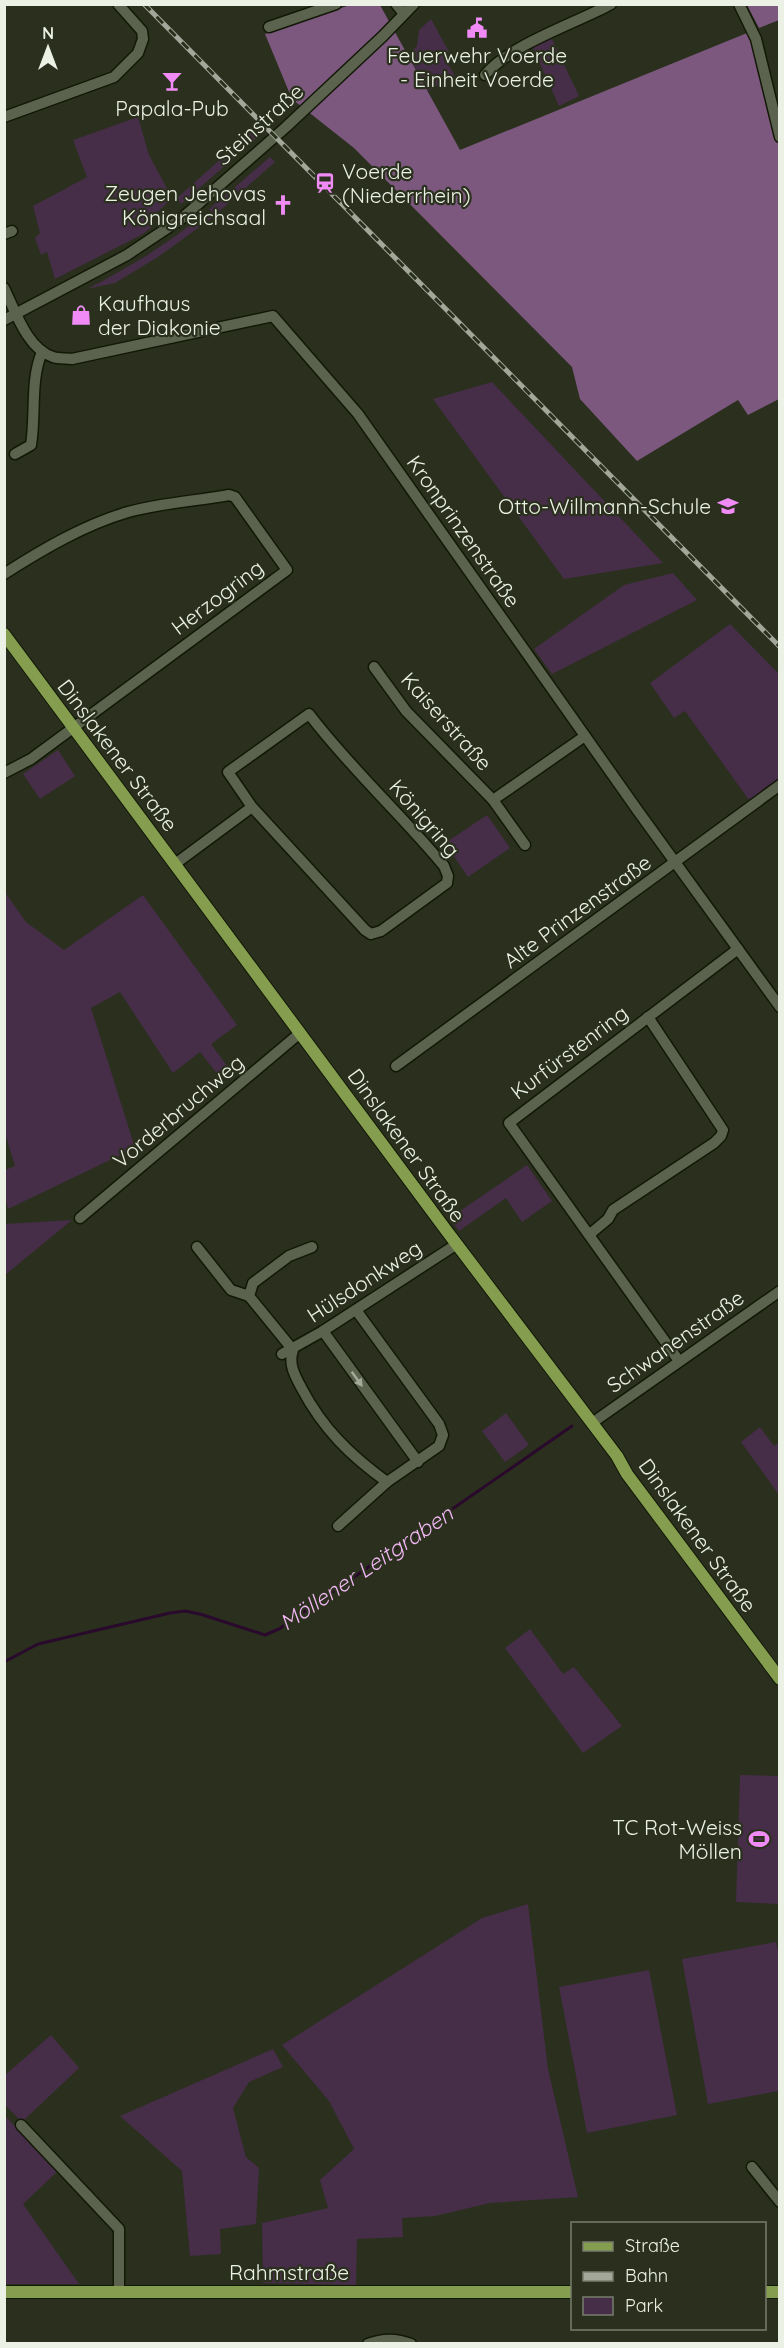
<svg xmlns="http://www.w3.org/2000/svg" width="784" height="2348" viewBox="0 0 784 2348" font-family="Quicksand,sans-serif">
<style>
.green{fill:#462d48}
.forest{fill:#7c587e}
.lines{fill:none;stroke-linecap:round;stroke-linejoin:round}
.stream{stroke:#2a0a2c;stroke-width:3}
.minor-casing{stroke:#121806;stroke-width:13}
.major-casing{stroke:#121806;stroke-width:14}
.minor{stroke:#5b634e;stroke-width:10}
.major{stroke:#859d4e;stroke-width:12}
.rail-casing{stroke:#a2a799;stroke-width:5}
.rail{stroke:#2a301d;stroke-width:3;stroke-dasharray:9;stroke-linecap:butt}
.oneway{fill:#a4aa9a}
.labels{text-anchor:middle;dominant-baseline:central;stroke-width:4.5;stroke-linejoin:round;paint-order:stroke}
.poi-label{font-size:21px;fill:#ecf1e5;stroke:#2a301d;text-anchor:end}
.street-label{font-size:21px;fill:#ecf1e5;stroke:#2a301d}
.water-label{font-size:22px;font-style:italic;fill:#f2b8f5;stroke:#2a301d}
</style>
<rect width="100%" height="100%" fill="#2a301d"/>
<g class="green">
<polygon points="431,19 449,52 443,55 455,76 428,91 408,55 417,46 419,30"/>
<polygon points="551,37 579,96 559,106 532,46"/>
<polygon points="138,117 149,155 170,194 167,203 150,219 153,226 143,234 55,279 47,252 41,255 35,238 40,233 33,206 87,177 73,140"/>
<polygon points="251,132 257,138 181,204 177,198"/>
<polygon points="270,157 275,162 215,215 209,209"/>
<path d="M206,212L212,218L158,257L115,283L87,289C130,267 170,243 206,212Z"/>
<polygon points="492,382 663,563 564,579 433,399"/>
<polygon points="673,573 697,600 552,674 534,649 624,585"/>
<polygon points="730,624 779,674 779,779 749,800 685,711 674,718 650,683"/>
<polygon points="58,750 75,776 40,799 23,774"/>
<polygon points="487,815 510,848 468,877 445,843"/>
<polygon points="4,891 26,922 64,950 143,895 237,1025 211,1044 230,1070 219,1076 200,1052 173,1073 120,992 91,1008 135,1148 8,1209 5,1197 5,1170 15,1166 4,1130"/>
<polygon points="527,1165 552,1201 522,1222 506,1198 459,1231 450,1218"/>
<polygon points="72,1220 5,1275 5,1224"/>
<polygon points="506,1413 529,1445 505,1462 482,1431"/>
<polygon points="760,1427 774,1446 779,1443 779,1495 741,1442"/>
<polygon points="530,1629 563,1674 574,1667 622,1726 583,1753 505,1648"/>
<polygon points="740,1775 779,1776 779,1904 736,1902"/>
<polygon points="528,1904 548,2069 578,2197 490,2203 435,2216 402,2218 403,2237 357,2239 356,2285 263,2283 262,2223 328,2208 320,2180 354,2149 329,2101 282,2045 482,1918"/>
<polygon points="776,1942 780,1960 779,2091 708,2104 682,1959"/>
<polygon points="649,1970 677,2115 587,2133 559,1987"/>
<polygon points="51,2035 79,2068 22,2122 5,2105 4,2076"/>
<polygon points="273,2049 283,2067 249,2082 233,2108 246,2157 259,2168 256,2224 220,2229 221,2254 190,2256 182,2171 120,2116"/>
<polygon points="4,2115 59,2170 23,2204 79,2284 5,2284"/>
</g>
<g class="forest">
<polygon points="350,5 380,5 460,150 752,31 779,137 779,399 748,415 738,400 637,461 580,399 572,367 354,148 292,99 265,34"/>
<polygon points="747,5 779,5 779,20 759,28"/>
</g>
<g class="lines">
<polyline class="stream" points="4,1662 38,1644 170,1613 185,1611 200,1614 265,1635 279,1629 572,1426"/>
<g class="minor-casing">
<g id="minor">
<polyline points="396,4 404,14"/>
<polyline points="739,4 756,39 780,137"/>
<polyline points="269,27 336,4"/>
<path d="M485,75C511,44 574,24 611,4"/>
<polyline points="4,117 114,77 138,53 143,39 142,31 118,4"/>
<polyline points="4,234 12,231"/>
<path d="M4,288C15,310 27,349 53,357C59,359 66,358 72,359L273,316L358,414L638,811L780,1007"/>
<polyline points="4,320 127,255 181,219 286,127 383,36 414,4"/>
<path d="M15,454L31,445C36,414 30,380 42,352"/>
<path d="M4,574C43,549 84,525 128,512C161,503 196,501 229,495L235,497L287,570L31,759L4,773"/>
<polyline points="374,667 406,711 493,800 525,845"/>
<polyline points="493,800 585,736"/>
<path d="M175,864L252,807L228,772L309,714C350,768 401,814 444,866L448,876L447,883L381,931L371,934L365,930L252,807"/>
<polyline points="396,1066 780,785"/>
<polyline points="80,1218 300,1033"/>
<polyline points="590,1234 608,1219 613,1210 714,1143 721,1136 723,1130 648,1017"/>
<polyline points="197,1247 231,1290 249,1296"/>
<path d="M312,1247L289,1256L253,1283L249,1296L293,1350C288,1364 295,1376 302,1389C323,1429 351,1456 387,1482"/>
<polyline points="323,1331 418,1462"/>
<polyline points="282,1354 323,1331 457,1244"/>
<polyline points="679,1361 509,1123 738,949"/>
<polyline points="592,1423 780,1291"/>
<polyline points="338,1526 387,1482 439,1446 443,1435 439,1424 356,1310"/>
<polyline points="21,2125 119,2229 119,2291"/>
<polyline points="752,2167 780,2202"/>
<path d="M368,2344C383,2338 396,2338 411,2344"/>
</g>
</g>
<g class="major-casing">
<g id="major">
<polyline points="4,634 446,1230 617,1456 627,1474 780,1679"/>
<polyline points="4,2292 572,2292"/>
<polyline points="764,2292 780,2292"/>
</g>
</g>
<use href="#minor" class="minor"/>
<use href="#major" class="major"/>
<g class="rail-casing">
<polyline id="rail" points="144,4 780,647"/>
</g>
<use href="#rail" class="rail"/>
</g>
<defs><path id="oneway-solid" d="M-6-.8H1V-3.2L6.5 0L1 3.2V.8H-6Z" transform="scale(1.5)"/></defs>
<use class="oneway" href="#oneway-solid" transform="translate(357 1379) rotate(54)"/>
<defs>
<g id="civic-bare" transform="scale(1.62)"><path d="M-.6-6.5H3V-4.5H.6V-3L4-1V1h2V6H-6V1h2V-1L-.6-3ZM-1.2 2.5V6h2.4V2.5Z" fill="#f08bf6" stroke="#2a301d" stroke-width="2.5" paint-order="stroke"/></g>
<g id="bar-bare" transform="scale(1.62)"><path d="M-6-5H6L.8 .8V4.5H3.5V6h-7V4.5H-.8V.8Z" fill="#f08bf6" stroke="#2a301d" stroke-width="2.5" paint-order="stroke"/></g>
<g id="station-bare" transform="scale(1.62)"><path d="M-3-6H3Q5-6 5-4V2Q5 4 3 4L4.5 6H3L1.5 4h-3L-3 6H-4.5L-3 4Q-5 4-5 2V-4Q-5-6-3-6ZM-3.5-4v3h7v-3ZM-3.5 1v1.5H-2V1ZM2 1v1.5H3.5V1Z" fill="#f08bf6" stroke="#2a301d" stroke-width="2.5" paint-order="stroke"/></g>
<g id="church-bare" transform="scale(1.62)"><path d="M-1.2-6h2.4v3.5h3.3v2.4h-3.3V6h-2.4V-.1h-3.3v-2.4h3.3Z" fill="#f08bf6" stroke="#2a301d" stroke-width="2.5" paint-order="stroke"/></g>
<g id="shop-bare" transform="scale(1.62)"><path d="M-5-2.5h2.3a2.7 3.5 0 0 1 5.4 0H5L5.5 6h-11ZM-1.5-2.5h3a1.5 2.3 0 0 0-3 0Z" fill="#f08bf6" stroke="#2a301d" stroke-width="2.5" paint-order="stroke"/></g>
<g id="school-bare" transform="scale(1.62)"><path d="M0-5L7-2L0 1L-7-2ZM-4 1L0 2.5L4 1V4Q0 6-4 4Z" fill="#f08bf6" stroke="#2a301d" stroke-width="2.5" paint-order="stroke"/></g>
<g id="stadium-bare" transform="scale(1.62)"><path d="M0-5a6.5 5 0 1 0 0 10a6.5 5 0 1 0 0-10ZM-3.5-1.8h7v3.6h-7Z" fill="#f08bf6" stroke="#2a301d" stroke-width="2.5" paint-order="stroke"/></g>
</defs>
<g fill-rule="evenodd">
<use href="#civic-bare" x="477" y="28"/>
<use href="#bar-bare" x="172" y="81"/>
<use href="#station-bare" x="325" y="183"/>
<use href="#church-bare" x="283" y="205"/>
<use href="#shop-bare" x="81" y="315"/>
<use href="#school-bare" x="728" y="506"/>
<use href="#stadium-bare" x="759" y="1839"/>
</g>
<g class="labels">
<g class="poi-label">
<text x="477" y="55" text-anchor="middle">Feuerwehr Voerde<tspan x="477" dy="24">- Einheit Voerde</tspan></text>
<text x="172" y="108" text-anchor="middle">Papala-Pub</text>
<text x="342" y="171" text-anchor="start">Voerde<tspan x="342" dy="24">(Niederrhein)</tspan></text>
<text x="266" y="193">Zeugen Jehovas<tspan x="266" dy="24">Königreichsaal</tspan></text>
<text x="98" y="303" text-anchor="start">Kaufhaus<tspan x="98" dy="24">der Diakonie</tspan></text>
<text x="711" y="506">Otto-Willmann-Schule</text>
<text x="742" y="1827">TC Rot-Weiss<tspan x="742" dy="24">Möllen</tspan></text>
</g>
<g class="street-label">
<text transform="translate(259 124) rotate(-42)">Steinstraße</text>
<text transform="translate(464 531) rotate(55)">Kronprinzenstraße</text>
<text transform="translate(217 597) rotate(-37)">Herzogring</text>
<text transform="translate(447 721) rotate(48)">Kaiserstraße</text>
<text transform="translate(118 755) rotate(53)">Dinslakener Straße</text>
<text transform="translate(425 818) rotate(49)">Königring</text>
<text transform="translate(577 911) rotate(-36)">Alte Prinzenstraße</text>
<text transform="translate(569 1052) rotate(-37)">Kurfürstenring</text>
<text transform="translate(178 1111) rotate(-40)">Vorderbruchweg</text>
<text transform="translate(407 1145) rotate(54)">Dinslakener Straße</text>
<text transform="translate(364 1281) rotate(-33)">Hülsdonkweg</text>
<text transform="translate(675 1341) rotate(-35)">Schwanenstraße</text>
<text transform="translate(698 1535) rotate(54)">Dinslakener Straße</text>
<text x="289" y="2272">Rahmstraße</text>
</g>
<g class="water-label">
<text transform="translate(366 1568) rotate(-34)">Möllener Leitgraben</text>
</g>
</g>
<rect width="784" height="2348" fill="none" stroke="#ecf1e5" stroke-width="12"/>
<rect x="571" y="2222" width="195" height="108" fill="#2a301d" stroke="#787d6d" stroke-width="1.5"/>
<rect x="583" y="2242" width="30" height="9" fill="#859d4e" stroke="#787d6d" stroke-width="1.5"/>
<text x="625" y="2252" font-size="18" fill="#ecf1e5">Straße</text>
<rect x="583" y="2272" width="30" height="9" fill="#a2a799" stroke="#787d6d" stroke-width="1.5"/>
<text x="625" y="2282" font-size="18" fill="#ecf1e5">Bahn</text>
<rect x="583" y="2297" width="30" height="18" fill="#462d48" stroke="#787d6d" stroke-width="1.5"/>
<text x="625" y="2312" font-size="18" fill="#ecf1e5">Park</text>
<g transform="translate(48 48)" stroke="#2a301d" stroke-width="4.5" paint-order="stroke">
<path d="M0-4.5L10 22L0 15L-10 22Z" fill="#ecf1e5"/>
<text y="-9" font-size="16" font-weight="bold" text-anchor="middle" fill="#ecf1e5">N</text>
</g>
</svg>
